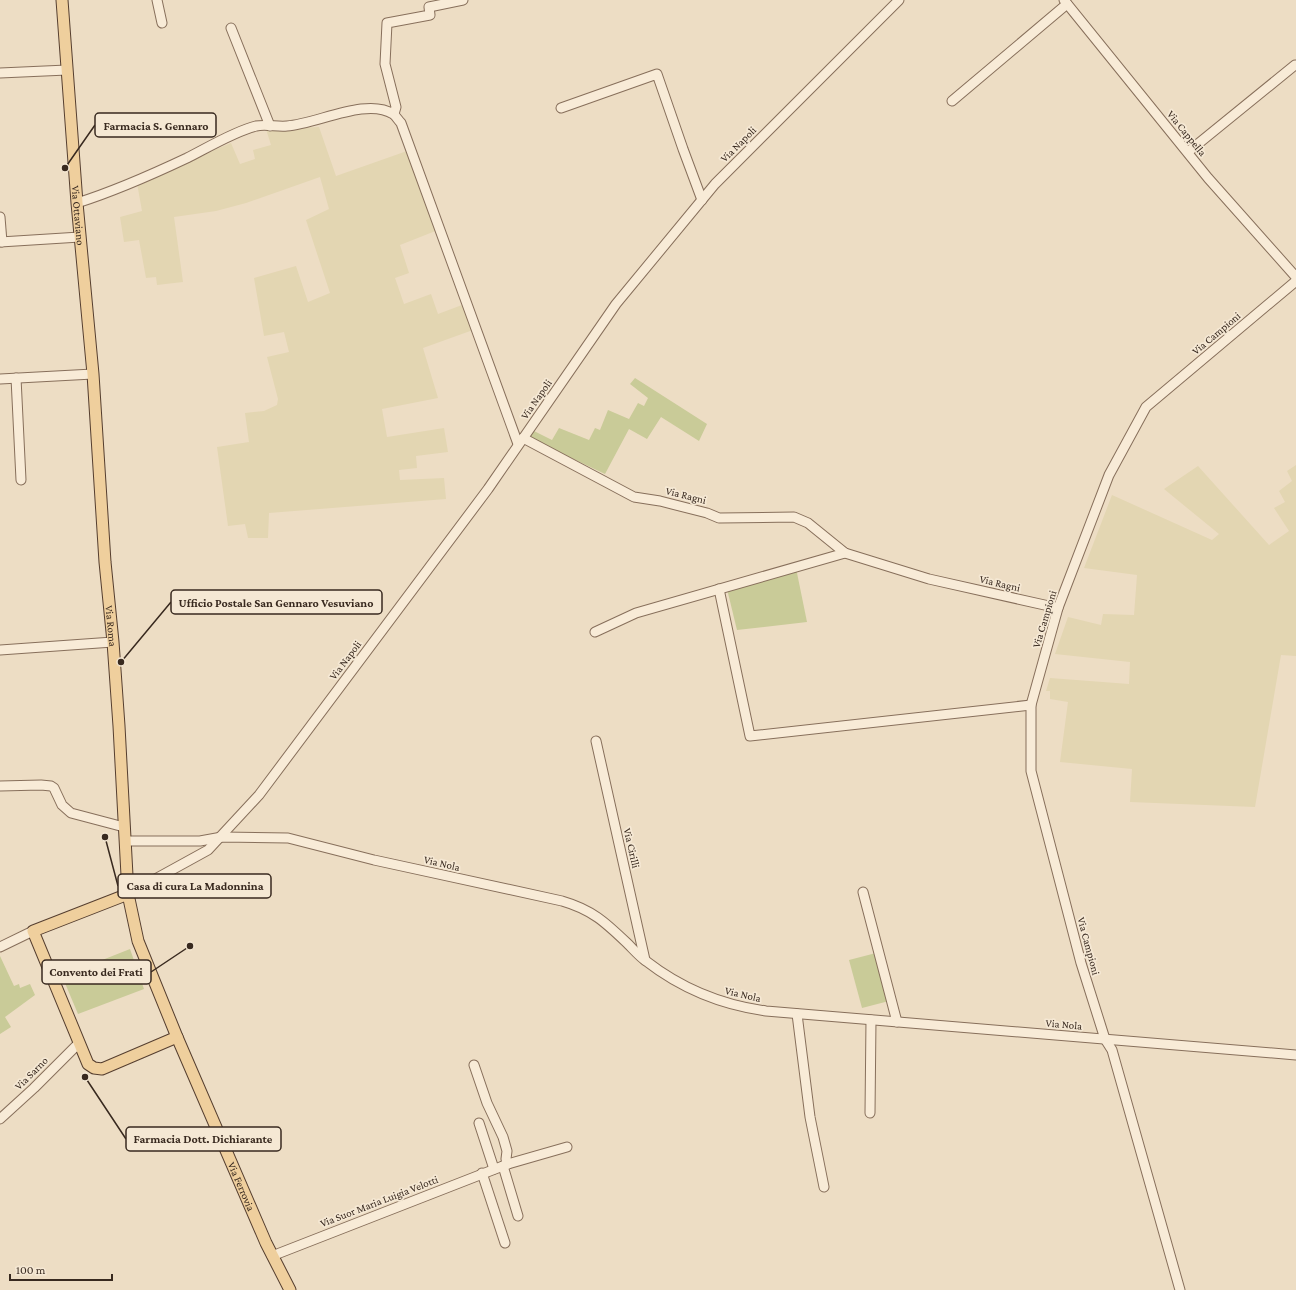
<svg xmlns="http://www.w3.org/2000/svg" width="1296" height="1290" viewBox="0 0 1296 1290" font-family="'Crimson Pro',serif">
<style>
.farmland{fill:#e3d6b2}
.green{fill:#c9cb98}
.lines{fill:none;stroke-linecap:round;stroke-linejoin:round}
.minor-casing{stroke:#876f5b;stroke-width:11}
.major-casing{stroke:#553e2f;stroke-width:13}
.minor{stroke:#f8ebd7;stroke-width:9}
.major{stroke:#efcf9d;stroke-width:11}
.labels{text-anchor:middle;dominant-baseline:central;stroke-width:3.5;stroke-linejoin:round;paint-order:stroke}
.street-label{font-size:11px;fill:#38291f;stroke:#f5e8d4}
.leader{fill:none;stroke:#38291f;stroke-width:1.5}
.callout-dot{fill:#38291f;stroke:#f5e8d4;stroke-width:1.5}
.callout{fill:#f5e8d4;stroke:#38291f;stroke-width:1.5}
.callout-label{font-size:12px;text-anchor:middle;font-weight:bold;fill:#38291f}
</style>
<rect width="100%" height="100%" fill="#edddc4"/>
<g class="farmland">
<polygon points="319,127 336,176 407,151 438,230 400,245 409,273 395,278 404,304 431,294 438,314 462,305 473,330 423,348 438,398 382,409 387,437 444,428 448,452 416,456 417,468 399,470 400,480 444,478 446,499 269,513 268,538 248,538 245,524 228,526 217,447 249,442 245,413 264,411 277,405 278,399 267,357 289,352 284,332 264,336 254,278 296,266 308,302 330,293 306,220 329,209 320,177 246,203 216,211 174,217 183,282 157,285 156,277 146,278 139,240 124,242 120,217 142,211 137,183 144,179 231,143 240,164 255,159 253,150 271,145 266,129"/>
<polygon points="1296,465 1296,656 1281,655 1255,807 1130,802 1132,769 1060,762 1068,702 1050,699 1050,691 1046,691 1050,678 1129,684 1130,662 1055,654 1068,617 1101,625 1103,614 1134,615 1137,575 1084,568 1112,495 1212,540 1219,534 1164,489 1198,466 1269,545 1289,531 1274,508 1285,502 1279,491 1292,481 1287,471"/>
</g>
<g class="green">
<polygon points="635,378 707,424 699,441 661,417 647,439 629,429 605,474 527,437 532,430 552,440 559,428 589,440 595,428 600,430 608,410 629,419 638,403 644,406 648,398 630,384"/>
<polygon points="796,568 807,622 737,630 727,589"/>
<polygon points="130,949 144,989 78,1014 62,976"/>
<polygon points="876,953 889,1001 862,1008 849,960"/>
<polygon points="0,956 14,986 19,984 20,988 30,984 35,995 5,1017 11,1027 0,1034"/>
</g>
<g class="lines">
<g class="minor-casing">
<g id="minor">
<polyline points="157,0 162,23"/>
<polyline points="1064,0 1208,178 1296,277"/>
<polyline points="231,28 270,126"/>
<polyline points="0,73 67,70"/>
<polyline points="952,101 1067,4"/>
<polyline points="561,108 657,74 683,149 702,200"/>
<polyline points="394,114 396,107 385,64 387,23 430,15 429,7 463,0"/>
<polyline points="1188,152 1295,65"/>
<path d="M77,203C115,191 151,175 187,158C207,148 235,131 256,126C266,124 277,127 287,126C317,124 367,97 393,114C396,116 398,120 401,123L518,444"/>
<polyline points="0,217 2,242"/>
<polyline points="0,242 80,237"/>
<polyline points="16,378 21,480"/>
<polyline points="0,379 93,374"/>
<polyline points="523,438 634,497 660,501 707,513 719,518 794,517 808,523 845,553"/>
<polyline points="719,589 750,736 1031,705"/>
<polyline points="595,632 636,613 845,553 929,579 1058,608"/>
<polyline points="0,650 113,642"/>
<polyline points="596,741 645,960"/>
<polyline points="0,786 41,785 51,786 54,788 62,805 71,813 124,827"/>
<path d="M125,841H200L222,837L288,838L374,860L562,901C593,910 606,923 628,944C634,950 639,956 646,961C682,989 722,1005 766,1011L1296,1055"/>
<polyline points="863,892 897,1022"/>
<polyline points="128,894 208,850 259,795 488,489 616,304 715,184 899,0"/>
<polyline points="0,947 33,931"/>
<polyline points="797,1014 810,1117 824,1187"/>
<polyline points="870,1113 871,1020"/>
<polyline points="0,1119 34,1088 79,1043"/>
<polyline points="479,1123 494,1169"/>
<polyline points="508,1164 567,1147"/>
<polyline points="503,1166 518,1216"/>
<polyline points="482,1173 505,1243"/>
<polyline points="272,1256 508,1164 506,1159 507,1151 503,1137 487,1103 474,1065"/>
<polyline points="1180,1290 1112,1050 1105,1039 1081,963 1031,771 1031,705 1058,608 1109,475 1146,407 1296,281"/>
</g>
</g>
<g class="major-casing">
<g id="major">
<path id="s1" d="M62,0L77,203L93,374L105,562L113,642L119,726L128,894L138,941L177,1037L266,1243L290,1290"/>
<polyline points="128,894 33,931 88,1064 94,1068 102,1069 177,1037"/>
</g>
</g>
<use href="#minor" class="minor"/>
<use href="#major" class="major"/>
</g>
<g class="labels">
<g class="street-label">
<text transform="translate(1187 133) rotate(51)">Via Cappella</text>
<text transform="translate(738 144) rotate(-45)">Via Napoli</text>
<text stroke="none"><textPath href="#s1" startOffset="216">Via Ottaviano</textPath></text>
<text transform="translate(1216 333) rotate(-40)">Via Campioni</text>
<text transform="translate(536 399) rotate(-55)">Via Napoli</text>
<text transform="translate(686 495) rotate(14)">Via Ragni</text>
<text transform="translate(1000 583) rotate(13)">Via Ragni</text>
<text transform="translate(1044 619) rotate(-73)">Via Campioni</text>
<text stroke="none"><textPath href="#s1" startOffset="628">Via Roma</textPath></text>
<text transform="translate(345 660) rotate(-53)">Via Napoli</text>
<text transform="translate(632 848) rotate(77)">Via Cirilli</text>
<text transform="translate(442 863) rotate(13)">Via Nola</text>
<text transform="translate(1089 946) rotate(75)">Via Campioni</text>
<text transform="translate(743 994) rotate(13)">Via Nola</text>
<text transform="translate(1064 1024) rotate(5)">Via Nola</text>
<text transform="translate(31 1073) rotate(-45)">Via Sarno</text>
<text stroke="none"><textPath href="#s1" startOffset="1211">Via Ferrovia</textPath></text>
<text transform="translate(379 1201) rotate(-21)">Via Suor Maria Luigia Velotti</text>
</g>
</g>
<path class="leader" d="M65 168L95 125M121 662L171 602M105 837L118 886M190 946L151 972M85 1077L126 1139"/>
<g class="callout-dot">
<circle cx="65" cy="168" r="4"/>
<circle cx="121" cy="662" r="4"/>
<circle cx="105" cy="837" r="4"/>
<circle cx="190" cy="946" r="4"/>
<circle cx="85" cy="1077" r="4"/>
</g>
<g class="callout">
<rect x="95" y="113" width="121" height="24" rx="4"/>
<rect x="171" y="590" width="211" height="24" rx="4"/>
<rect x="118" y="874" width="153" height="24" rx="4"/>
<rect x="42" y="960" width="109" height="24" rx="4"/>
<rect x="126" y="1127" width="155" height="24" rx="4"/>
</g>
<g class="callout-label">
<text x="156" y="130">Farmacia S. Gennaro</text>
<text x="276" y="607">Ufficio Postale San Gennaro Vesuviano</text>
<text x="195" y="890">Casa di cura La Madonnina</text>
<text x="96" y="976">Convento dei Frati</text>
<text x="203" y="1143">Farmacia Dott. Dichiarante</text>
</g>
<path d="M10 1274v6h102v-6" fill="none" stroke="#38291f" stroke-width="2"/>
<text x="16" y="1274" font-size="12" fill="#38291f" stroke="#f5e8d4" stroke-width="3" paint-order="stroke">100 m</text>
</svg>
